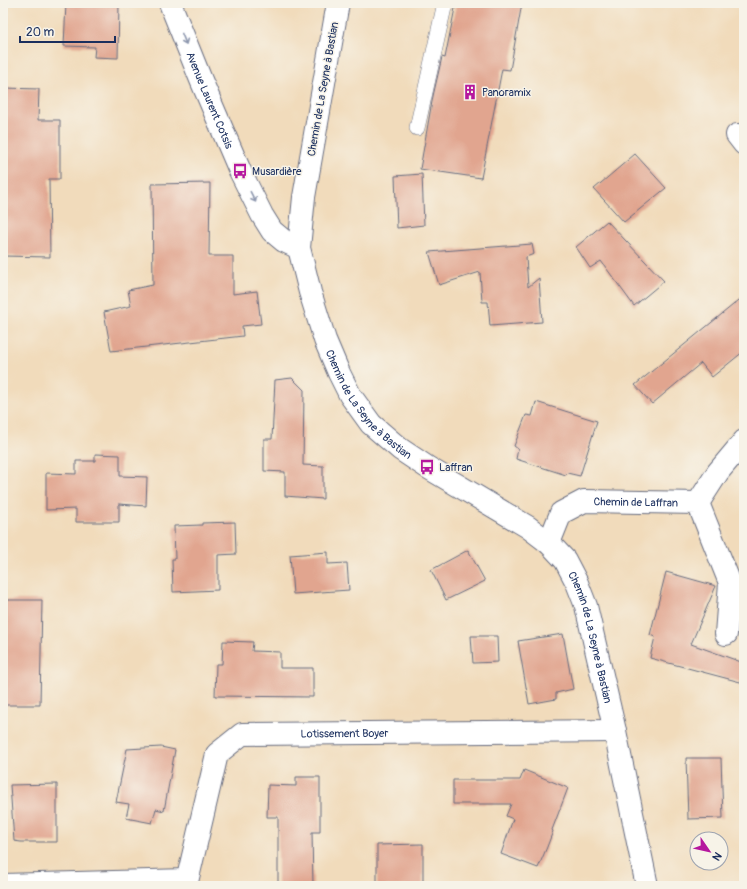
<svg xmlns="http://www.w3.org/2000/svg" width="747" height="889" viewBox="0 0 747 889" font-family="Pangolin,sans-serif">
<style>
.building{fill:#e1a58f}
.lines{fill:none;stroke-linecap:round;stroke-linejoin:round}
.service-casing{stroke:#666b7f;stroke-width:16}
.minor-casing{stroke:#666b7f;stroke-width:24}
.tertiary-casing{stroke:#666b7f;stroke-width:24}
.service{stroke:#fff;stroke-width:15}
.minor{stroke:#fff;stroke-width:22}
.tertiary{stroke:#fff;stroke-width:22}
.oneway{stroke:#8d97ae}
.labels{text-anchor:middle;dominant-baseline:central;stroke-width:3;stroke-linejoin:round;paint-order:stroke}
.street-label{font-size:11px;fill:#1b2f5e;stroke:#f7f3e8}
.poi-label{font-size:11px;fill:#1b2f5e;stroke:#f7f3e8;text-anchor:start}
</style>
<rect width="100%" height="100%" fill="#f7f3e8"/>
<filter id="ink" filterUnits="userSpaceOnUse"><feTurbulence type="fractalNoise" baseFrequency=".025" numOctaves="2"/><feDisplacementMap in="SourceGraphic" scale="8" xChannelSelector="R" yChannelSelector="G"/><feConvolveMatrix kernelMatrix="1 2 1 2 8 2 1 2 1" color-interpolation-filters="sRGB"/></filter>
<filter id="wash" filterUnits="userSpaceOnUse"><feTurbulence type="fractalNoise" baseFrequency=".012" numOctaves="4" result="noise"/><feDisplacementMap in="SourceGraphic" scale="16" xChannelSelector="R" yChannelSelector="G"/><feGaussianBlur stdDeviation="0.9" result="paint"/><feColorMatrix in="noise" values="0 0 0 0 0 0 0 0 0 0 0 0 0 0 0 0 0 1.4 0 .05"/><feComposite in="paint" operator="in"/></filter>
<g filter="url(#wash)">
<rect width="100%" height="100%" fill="#f1dbbb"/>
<g id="blocks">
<g class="building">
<polygon points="66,3 119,3 118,58 94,57 95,47 64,46"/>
<polygon points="456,3 522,3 510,70 502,69 481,178 420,169 433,96 442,57 445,58"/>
<polygon points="4,88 39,89 38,120 60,120 60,179 49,179 50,257 3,256"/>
<polygon points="635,154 666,188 624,222 594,189"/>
<polygon points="422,174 424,225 397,228 395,176"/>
<polygon points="210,183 209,256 233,256 233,294 257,291 261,324 242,326 243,336 111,351 104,312 131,306 128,290 153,285 152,184"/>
<polygon points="607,221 664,281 634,306 601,261 590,268 576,247"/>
<polygon points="532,244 534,254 526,257 528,287 539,278 542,322 490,326 488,302 482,302 480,272 439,285 429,252"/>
<polygon points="744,296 744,351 712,377 701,363 652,404 635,385"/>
<polygon points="292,378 304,390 303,465 323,466 323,499 285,496 285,472 264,471 264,439 272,439 275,380"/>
<polygon points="536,402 597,421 580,476 567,473 566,475 516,459 518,449 514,446 526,415 532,416"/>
<polygon points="95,454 120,455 120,476 147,477 146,506 119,504 119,522 76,522 76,509 46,510 46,473 76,474 76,461 95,461"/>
<polygon points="235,522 236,554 218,555 218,590 173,592 172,559 175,559 174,526 202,525 202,523"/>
<polygon points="468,550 485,581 446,600 431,570"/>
<polygon points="328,552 328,564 347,563 349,590 293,594 290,555"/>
<polygon points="666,572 716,586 691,644 744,663 744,683 650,658 655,637 650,635"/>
<polygon points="3,600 42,600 40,705 3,705"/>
<polygon points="563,634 573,689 556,693 556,699 529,704 518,641"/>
<polygon points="471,636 497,636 498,662 473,663"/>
<polygon points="223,641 253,642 252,651 280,652 280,668 313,668 313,697 215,696 216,664 222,664"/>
<polygon points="161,747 175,750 164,811 156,809 152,823 126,818 129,804 116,802 127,749"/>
<polygon points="686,758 721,758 723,818 688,819"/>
<polygon points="524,770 568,788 552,830 553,831 547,847 538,868 501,854 513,819 506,816 511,804 453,804 453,780 520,780"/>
<polygon points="296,777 320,777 320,832 312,832 313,886 278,886 278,817 267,817 268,785 296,786"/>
<polygon points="57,784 57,842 21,842 14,841 10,785"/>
<polygon points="423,844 423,886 377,886 377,845"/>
</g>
</g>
</g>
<g filter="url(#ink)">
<use href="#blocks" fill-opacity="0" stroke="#666b7f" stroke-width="1"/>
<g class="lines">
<g class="service-casing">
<polyline id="service" points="417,128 445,3"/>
</g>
<g class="minor-casing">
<g id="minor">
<path id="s1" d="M170,3L201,80L240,171L262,215L272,231L284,241L299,248"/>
<polyline points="737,135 744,144"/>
<polyline points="698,503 718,472 744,441"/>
<path id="s2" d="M549,543L561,513L584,501L698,503L730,583L726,634"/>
<polyline points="3,885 187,880"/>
<path id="s3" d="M186,886L217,754L242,734L615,731"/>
</g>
</g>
<g class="tertiary-casing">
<g id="tertiary">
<path id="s4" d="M338,3L304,197L299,248L310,292L325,340L339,373L350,395L371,424L400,449L427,467L528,527L549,543L565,560L577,583L586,606L615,731L647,886"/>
</g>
</g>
<use href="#service" class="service"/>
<use href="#minor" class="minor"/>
<use href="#tertiary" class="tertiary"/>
</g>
<defs><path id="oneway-shaft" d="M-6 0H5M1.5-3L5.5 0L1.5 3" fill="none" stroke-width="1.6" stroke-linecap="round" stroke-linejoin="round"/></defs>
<g class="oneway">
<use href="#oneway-shaft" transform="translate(184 39) rotate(68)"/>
<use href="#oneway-shaft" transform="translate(253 197) rotate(63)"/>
</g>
</g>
<defs>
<g id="building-bare" transform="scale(1.2)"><path d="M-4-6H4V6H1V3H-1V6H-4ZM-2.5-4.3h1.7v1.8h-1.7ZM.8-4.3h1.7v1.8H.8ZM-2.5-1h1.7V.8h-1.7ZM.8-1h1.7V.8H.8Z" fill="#b5179e" stroke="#f7f3e8" stroke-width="2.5" paint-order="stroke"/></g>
<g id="bus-bare" transform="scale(1.2)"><path d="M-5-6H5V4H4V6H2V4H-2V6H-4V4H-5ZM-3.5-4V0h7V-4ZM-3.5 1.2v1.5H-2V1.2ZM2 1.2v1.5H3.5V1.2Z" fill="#b5179e" stroke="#f7f3e8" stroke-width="2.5" paint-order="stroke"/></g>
</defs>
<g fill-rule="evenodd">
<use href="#building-bare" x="470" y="92"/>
<use href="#bus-bare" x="240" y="171"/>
<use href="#bus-bare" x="427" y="467"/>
</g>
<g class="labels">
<g class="street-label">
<text transform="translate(323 89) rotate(-80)">Chemin de La Seyne à Bastian</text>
<text stroke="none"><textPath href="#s1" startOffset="105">Avenue Laurent Cotsis</textPath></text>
<text stroke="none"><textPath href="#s4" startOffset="423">Chemin de La Seyne à Bastian</textPath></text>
<text stroke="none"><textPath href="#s2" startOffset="110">Chemin de Laffran</textPath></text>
<text stroke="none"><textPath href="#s4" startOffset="760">Chemin de La Seyne à Bastian</textPath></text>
<text stroke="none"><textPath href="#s3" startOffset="270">Lotissement Boyer</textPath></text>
</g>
<g class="poi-label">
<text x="482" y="92">Panoramix</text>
<text x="252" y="171">Musardière</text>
<text x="439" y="467">Laffran</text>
</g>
</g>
<rect width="747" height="889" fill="none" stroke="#f7f3e8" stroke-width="16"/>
<g transform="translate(709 851) rotate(124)"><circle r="19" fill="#f7f3e8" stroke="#9fa5b1"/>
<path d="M0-3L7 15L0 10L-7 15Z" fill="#b5179e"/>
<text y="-6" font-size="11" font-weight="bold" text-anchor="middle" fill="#1b2f5e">N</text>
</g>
<path d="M20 36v6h95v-6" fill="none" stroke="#1b2f5e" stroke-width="2"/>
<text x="26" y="36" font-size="12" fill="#1b2f5e" stroke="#f7f3e8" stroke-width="3" paint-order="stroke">20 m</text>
</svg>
